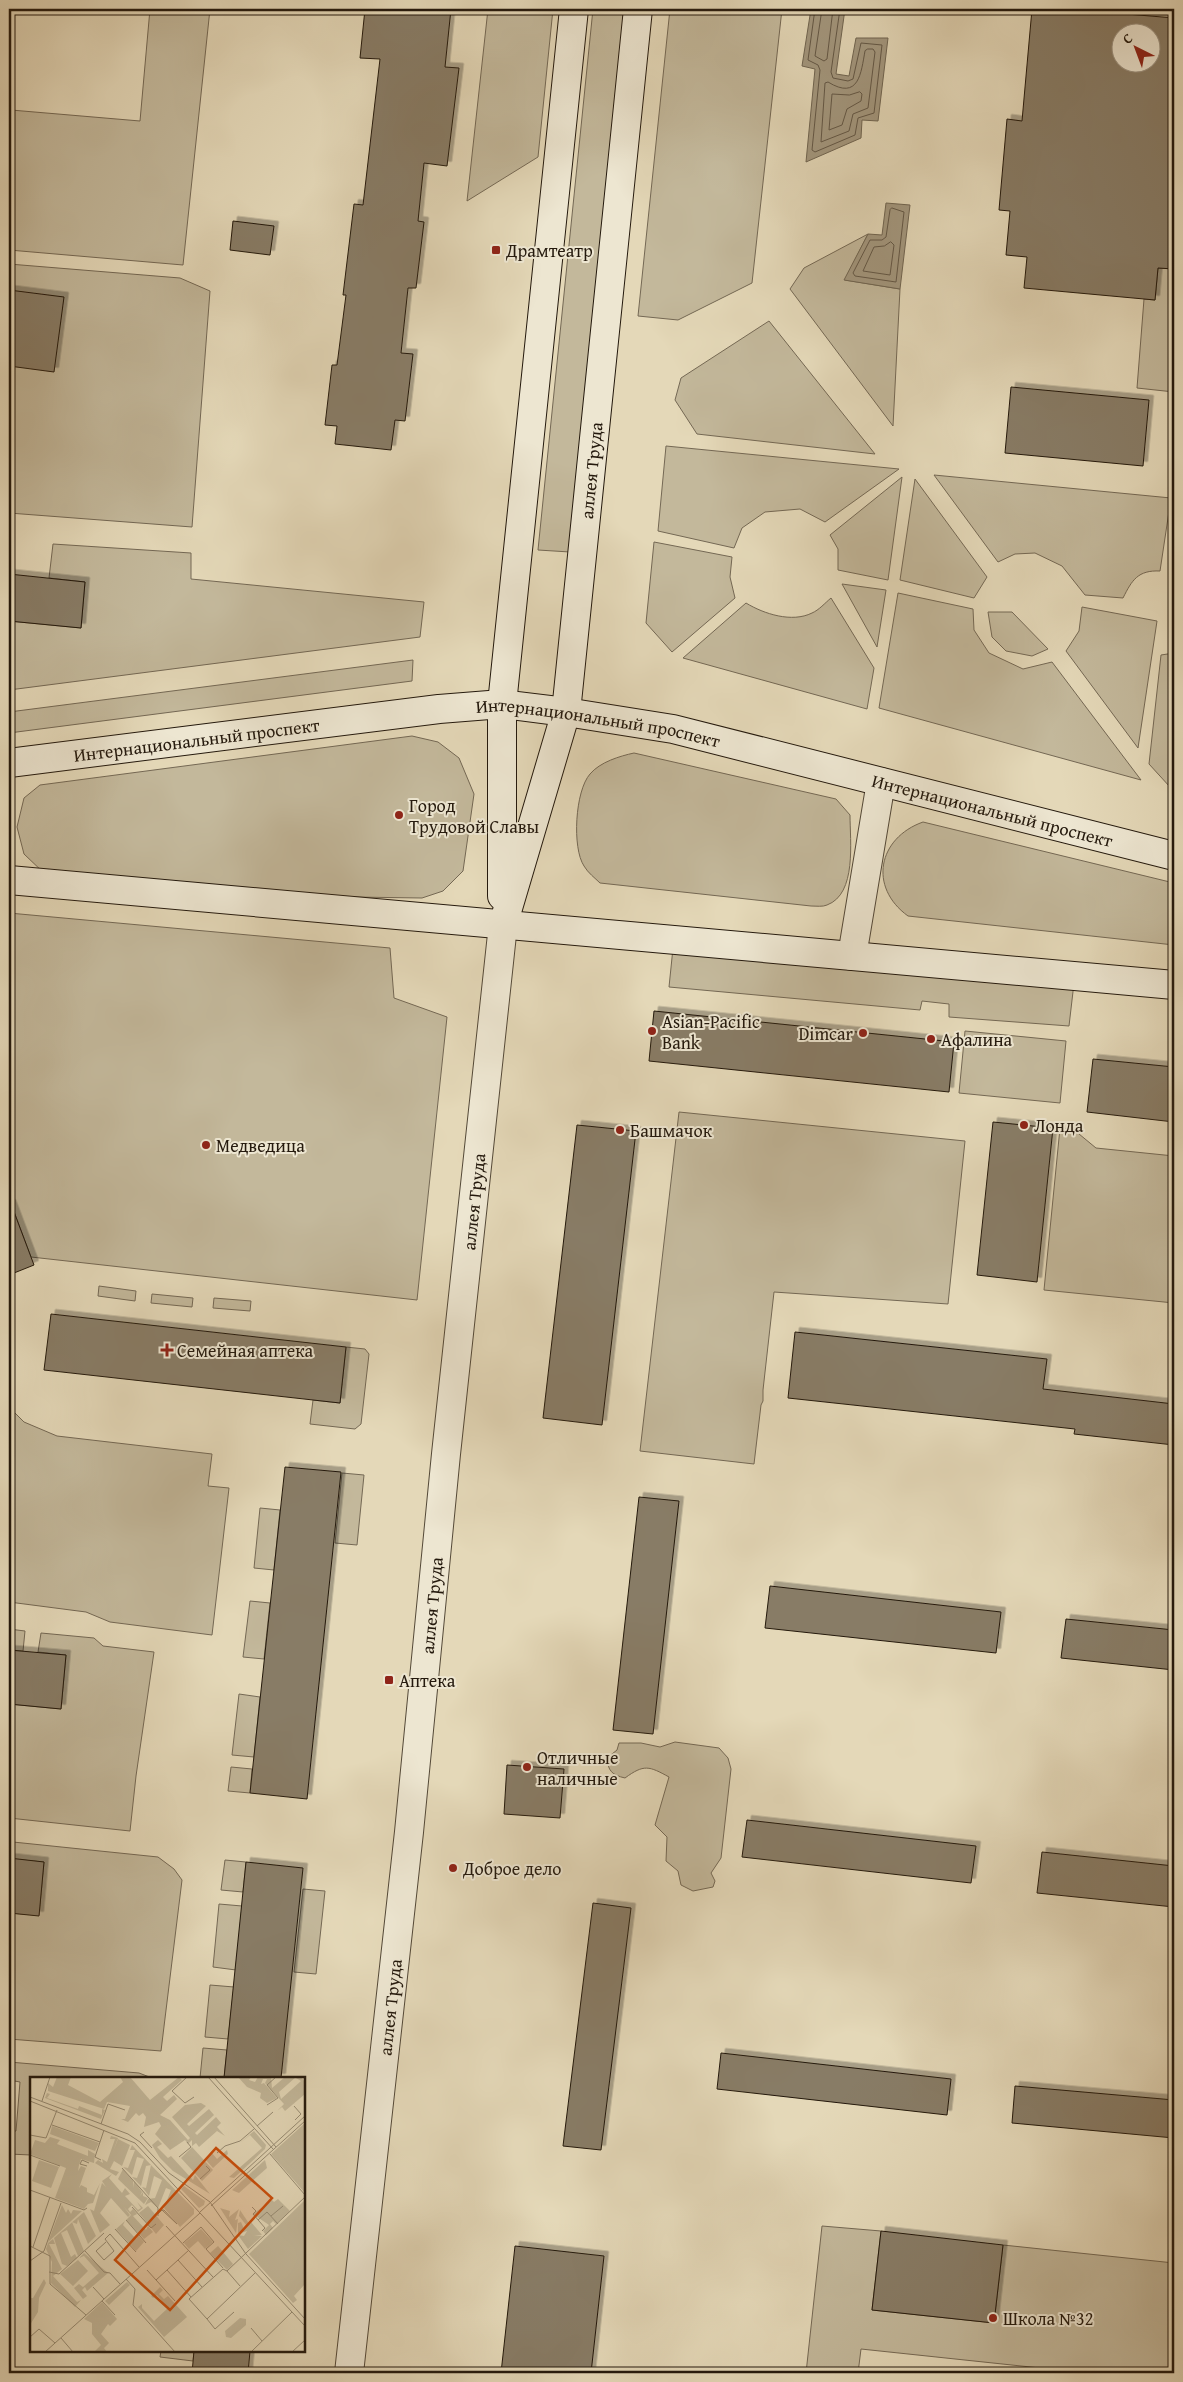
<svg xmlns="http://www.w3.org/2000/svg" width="1183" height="2382" viewBox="0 0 1183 2382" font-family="'Gentium Book Plus',serif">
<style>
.green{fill:#c3b89b;stroke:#746854}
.water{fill:#a3977e;stroke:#706551}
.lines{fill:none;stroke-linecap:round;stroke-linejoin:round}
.shore{stroke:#645846;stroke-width:1}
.building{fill:#887c66;stroke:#24190d;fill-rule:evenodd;filter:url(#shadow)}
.tertiary-casing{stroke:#544938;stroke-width:30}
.secondary-casing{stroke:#24190d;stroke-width:30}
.tertiary{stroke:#ede6d1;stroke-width:28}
.secondary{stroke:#ede6d1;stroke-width:28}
.poi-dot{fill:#8f2418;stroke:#ede6d1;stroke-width:2}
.labels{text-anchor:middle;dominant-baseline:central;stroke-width:4;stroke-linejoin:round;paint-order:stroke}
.poi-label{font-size:18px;fill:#24190d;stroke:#ede6d1;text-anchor:start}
.street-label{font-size:18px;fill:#24190d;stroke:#ede6d1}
.inset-road{fill:none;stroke:#978c74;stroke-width:1}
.view{fill:#cb4f0c;fill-opacity:0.15;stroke:#cb4f0c;stroke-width:2.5}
.inset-edge{fill:none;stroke:#24190d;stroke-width:2.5}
</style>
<defs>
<filter id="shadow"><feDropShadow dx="4.5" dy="-4.5" stdDeviation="0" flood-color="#0004"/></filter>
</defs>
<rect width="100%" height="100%" fill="#e4d8b8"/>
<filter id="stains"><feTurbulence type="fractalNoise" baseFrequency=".004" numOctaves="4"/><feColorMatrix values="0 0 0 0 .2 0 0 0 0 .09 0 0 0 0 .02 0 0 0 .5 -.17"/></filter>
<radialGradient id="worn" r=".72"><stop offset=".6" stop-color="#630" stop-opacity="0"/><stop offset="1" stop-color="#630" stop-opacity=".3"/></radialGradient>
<g class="green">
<polygon points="150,9 210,9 183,265 9,250 9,141 11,110 140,121"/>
<polygon points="488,9 553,9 538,157 467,201"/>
<polygon points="593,9 624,9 570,552 538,550"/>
<polygon points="670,9 782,9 752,283 678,320 638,316"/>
<polygon points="868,234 845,280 900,289 893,426 790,289 804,268"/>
<polygon points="9,264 180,278 210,291 192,527 9,513"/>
<polygon points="1158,268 1174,269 1174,392 1137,388 1144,299 1155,300"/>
<polygon points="769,321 875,454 697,434 675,400 681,378"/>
<polygon points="666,446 899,469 825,522 800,509 765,512 742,528 734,548 658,531"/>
<path d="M934,475L1171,498L1160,571C1138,570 1132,580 1123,598L1085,595L1062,566L1035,553L1015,554L998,562Z"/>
<polygon points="902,477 888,580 838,570 838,549 830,535"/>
<polygon points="915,479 987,577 974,598 900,580"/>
<polygon points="654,542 732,557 730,577 735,598 672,652 646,623"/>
<polygon points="53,544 191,553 191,579 424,602 420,637 9,690 9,621 81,628 85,582 49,578"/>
<polygon points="842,584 886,590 877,647"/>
<polygon points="898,593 973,609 974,630 989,653 1023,669 1052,662 1141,780 879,708"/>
<path d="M831,598L874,668L867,709L683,658L746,603C764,614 792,623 812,613C819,610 825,603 831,598Z"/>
<polygon points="1082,607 1157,621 1138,748 1066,651 1079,631"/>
<polygon points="988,612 1012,612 1048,649 1032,656 1006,651 992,637"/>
<polygon points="1174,653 1174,784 1170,787 1149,764 1161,655"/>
<polygon points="413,660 412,681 9,733 9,712"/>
<polygon points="412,736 438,742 459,758 474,794 463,871 443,891 422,898 283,896 45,874 24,854 17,827 24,798 40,785"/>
<path d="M634,753L836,799L850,815C850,841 857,894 827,905C823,907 816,906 811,906L600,883C595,878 588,873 584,866C572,848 575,791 590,774C600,762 620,756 634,753Z"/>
<path d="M923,822L1174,883V945L908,916C868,887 878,838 923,822Z"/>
<polygon points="9,913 390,948 394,998 447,1017 417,1300 31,1257 9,1198"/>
<polygon points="673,948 1074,983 1069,1026 949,1017 949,1004 922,1001 920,1010 669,987"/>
<polygon points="965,1031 1066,1041 1060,1103 959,1093"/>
<polygon points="679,1112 965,1141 948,1304 774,1292 763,1390 763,1401 761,1405 754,1464 640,1451"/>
<polygon points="1060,1128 1073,1129 1096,1148 1174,1156 1174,1303 1044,1290"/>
<polygon points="99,1286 136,1291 135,1301 98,1296"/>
<polygon points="152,1294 193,1298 192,1307 151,1303"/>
<polygon points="214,1298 251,1301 250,1311 213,1308"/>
<polygon points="346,1347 365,1349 369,1354 361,1424 355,1429 310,1424 313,1400 340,1403"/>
<polygon points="9,1407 24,1422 57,1436 212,1454 208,1486 229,1488 212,1635 110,1622 86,1612 9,1602"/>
<polygon points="342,1473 364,1475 357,1545 335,1543"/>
<polygon points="260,1508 280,1510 274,1570 254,1568"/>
<polygon points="250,1601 270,1603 264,1659 243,1657"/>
<polygon points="9,1629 25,1631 23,1651 9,1650"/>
<polygon points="41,1633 94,1638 103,1646 154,1652 136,1776 130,1831 9,1818 9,1704 61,1709 66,1655 38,1652"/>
<polygon points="239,1694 260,1697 254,1757 232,1755"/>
<path d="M675,1742L719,1748L728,1758L731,1769L721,1858L711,1873L715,1881L713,1887L693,1891L681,1885L678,1871L666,1861L667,1837L655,1825L669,1777C649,1766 644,1764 625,1778C612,1775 608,1771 607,1758L617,1750L619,1743H641L660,1747Z"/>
<polygon points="231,1767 252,1769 250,1793 228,1791"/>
<polygon points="13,1842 158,1857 174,1869 182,1880 161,2051 9,2039 9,1913 39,1915 44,1862 12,1859"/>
<polygon points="225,1860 246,1862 243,1892 221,1890"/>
<polygon points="303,1889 325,1891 316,1974 294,1972"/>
<polygon points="219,1904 242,1906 236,1970 213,1967"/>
<polygon points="210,1985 234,1987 228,2039 205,2037"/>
<polygon points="203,2048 227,2050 224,2078 200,2078"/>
<polygon points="9,2062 139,2073 152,2078 31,2078 31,2155 9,2154 9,2131 16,2131 20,2082 9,2080"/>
<polygon points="822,2226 881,2231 872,2310 994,2323 1003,2245 1174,2263 1174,2373 1087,2373 861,2349 858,2373 806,2373"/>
<polygon points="161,2351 194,2351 193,2361 160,2357"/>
</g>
<g class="water">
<polygon points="811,9 845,9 836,74 849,76 856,38 888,38 878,121 862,120 861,138 806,162 815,69 802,66"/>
<polygon points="886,203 910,205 900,289 844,280 868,234 882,235"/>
</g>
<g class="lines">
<g class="shore">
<polyline points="815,9 808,60 818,65 820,70 812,150 815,152 855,135 858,118 874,113 882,45 861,43 853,79 848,81 833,78 831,72 840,9"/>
<polyline points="822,9 815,56 824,61 827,59 833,9"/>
<path d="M868,49H873L875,52L868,108L853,114L849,131L821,142L825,83L828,82C859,101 861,73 865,51Z"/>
<polygon points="860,92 862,94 861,101 847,109 842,125 829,130 832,94 849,95"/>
<polygon points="892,208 904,212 896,282 855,276 853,273 870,240 882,240 886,237 890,210"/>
<polygon points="891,242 894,245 890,275 863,271 874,247 884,246"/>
</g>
</g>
<g class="building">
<polygon points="365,9 451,9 445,67 459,68 447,166 424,163 418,221 424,222 416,288 408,288 401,353 413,354 405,421 395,420 391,450 335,444 337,426 325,425 332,365 337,365 346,295 343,295 354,204 363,205 380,59 360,58"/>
<path d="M1032,9H1067L1174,18V269L1158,268L1155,300L1024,288L1027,257L1006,255L1010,211L999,210L1007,119L1022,121ZM1120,32H1150V62H1120Z"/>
<polygon points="233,221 274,226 270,255 230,250"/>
<polygon points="9,290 64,297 54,372 9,366"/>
<polygon points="1011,387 1149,400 1143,466 1005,453"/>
<polygon points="9,574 85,582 81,628 9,621"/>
<polygon points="654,1011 954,1042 949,1092 649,1061"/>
<polygon points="1093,1059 1174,1067 1174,1122 1087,1112"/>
<polygon points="993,1122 1053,1128 1037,1282 977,1275"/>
<polygon points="577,1125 636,1131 602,1425 543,1418"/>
<polygon points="9,1204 11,1204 34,1265 9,1275"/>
<polygon points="51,1314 346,1347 340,1403 44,1370"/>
<polygon points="795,1332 1047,1359 1043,1389 1174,1404 1174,1445 1074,1434 1075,1429 788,1398"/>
<polygon points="285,1467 341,1472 307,1799 250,1793"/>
<polygon points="639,1497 679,1501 653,1734 613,1730"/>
<polygon points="770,1586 1001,1612 996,1653 765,1628"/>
<polygon points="1066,1619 1174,1630 1174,1670 1061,1658"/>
<polygon points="9,1650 66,1655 61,1709 9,1704"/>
<polygon points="507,1765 564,1769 560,1818 504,1814"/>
<polygon points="747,1820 976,1846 971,1883 742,1857"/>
<polygon points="1042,1852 1174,1866 1174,1907 1037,1893"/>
<polygon points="9,1858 44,1862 39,1916 9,1913"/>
<polygon points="246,1862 303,1868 281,2078 224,2078"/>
<polygon points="593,1903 631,1908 601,2150 563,2146"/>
<polygon points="721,2053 951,2079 947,2115 717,2089"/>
<polygon points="1015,2086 1174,2100 1174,2138 1012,2123"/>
<polygon points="881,2231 1003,2245 994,2323 872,2310"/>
<polygon points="515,2246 604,2256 591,2373 501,2373"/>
<polygon points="194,2351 250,2351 248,2373 192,2373"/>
</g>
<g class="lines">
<g class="tertiary-casing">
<g id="tertiary">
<polyline points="852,956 881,782"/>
<path id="s1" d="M349,2373L409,1832L446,1454L503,925"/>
</g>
</g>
<g class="secondary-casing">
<g id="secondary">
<path id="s2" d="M9,763L439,709L502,704L566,712L673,729L1174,856"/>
<polyline points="9,880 1174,985"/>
<polyline points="502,896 502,704 574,9"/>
<path id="s3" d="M503,925L566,712L638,9"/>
</g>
</g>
<use href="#tertiary" class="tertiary"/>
<use href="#secondary" class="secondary"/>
</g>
<g class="poi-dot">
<rect x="491" y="245" width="10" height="10" rx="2.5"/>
<circle cx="399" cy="815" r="5"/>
<circle cx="652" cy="1031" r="5"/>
<circle cx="863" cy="1033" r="5"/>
<circle cx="931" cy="1039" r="5"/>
<circle cx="1024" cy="1125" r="5"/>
<circle cx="620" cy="1130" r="5"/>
<circle cx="206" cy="1145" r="5"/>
<path d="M164.5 1342.5h5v5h5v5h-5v5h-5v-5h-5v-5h5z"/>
<rect x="384" y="1675" width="10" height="10" rx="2.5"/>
<circle cx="527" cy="1767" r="5"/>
<circle cx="453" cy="1868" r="5"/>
<circle cx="993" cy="2318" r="5"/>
</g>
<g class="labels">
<g class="poi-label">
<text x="506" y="250">Драмтеатр</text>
<text x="409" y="805">Город<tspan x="409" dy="21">Трудовой Славы</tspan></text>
<text x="662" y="1021">Asian-Pacific<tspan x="662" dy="21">Bank</tspan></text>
<text x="853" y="1033" text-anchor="end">Dimcar</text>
<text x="941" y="1039">Афалина</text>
<text x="1034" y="1125">Лонда</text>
<text x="630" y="1130">Башмачок</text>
<text x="216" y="1145">Медведица</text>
<text x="177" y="1350">Семейная аптека</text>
<text x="399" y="1680">Аптека</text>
<text x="537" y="1757">Отличные<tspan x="537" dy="21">наличные</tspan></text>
<text x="463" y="1868">Доброе дело</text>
<text x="1003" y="2318">Школа №32</text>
</g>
<g class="street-label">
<text stroke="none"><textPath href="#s3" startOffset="465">аллея Труда</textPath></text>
<text stroke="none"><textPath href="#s2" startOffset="594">Интернациональный проспект</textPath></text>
<text stroke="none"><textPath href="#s2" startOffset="189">Интернациональный проспект</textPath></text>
<text stroke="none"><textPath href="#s2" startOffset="999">Интернациональный проспект</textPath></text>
<text stroke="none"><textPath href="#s1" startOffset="1178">аллея Труда</textPath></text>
<text stroke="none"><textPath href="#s1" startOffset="772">аллея Труда</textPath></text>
<text stroke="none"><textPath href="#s1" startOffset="368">аллея Труда</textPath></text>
</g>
</g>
<g transform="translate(30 2077)">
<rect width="275" height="275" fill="#e4d8b8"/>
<path d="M27,0H41L38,8L70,25L93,5L90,0H100L120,23L149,0L152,3L133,20L137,24L144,18L147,22L130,38L140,43L158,63L160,61L142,40L155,28L171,26L176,29L157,47L159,49L179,32L184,38L165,56L167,58L186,40L191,46L187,50L195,59L187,54L169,70L166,66L162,69V63L158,67L155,63L140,73L125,57L131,49L129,45L114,50L116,40L113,36L109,39L106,36L98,45L91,42H95L100,29L77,25L74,32L18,14V6L23,10ZM208,0H221L219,3L225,5L228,0H241L242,11L255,0H266L249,15L251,22L271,4L266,1L271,0L275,5V17L255,34L252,30L247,34L254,27L235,6L237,2H233L231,7L234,6L247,21L237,26L230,21L231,16L217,10ZM17,16L20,17L17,21L48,32L49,29L72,38V32L75,33L71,42L15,21ZM275,46V116L241,77ZM22,49L69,66L65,74L20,57ZM224,54L236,68L235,72L204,101L199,100L232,71L220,58L210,66ZM81,59L88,61L83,75L88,62L100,68L92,89L84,84L80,92L89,95L86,99L65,86L68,83L73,86L72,82L77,85L85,62H80ZM20,60L30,63L27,67L58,79V73L65,77L64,86L51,82L49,88L48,94L51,89L56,91L49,111L51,108L57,111V115L64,118L70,106L63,126L58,127L54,132L25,121L36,91L0,77L5,63L15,66ZM128,63L132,67L127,70L138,81L141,79L163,103L165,98L180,117L143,94L130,81L122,68ZM102,68L121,88L116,89L111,109L102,100L107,101L114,82L107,80L102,98L93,90L98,91L105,73H100ZM162,70L183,93L172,104L151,81ZM197,73L198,77L183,91L175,82L182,76L187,82ZM9,83L29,90L21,111L2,104ZM235,83L237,91L209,116L204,114L202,113ZM121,88L164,132V137L150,150L134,131L141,113L136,111L128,131L121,125L115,128L118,122L125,121L132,103L124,99L119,119L112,110L116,111ZM93,92L103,104V111L104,104L112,115L110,119L113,115V119L118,121L114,127L88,102ZM82,97L79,101L92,116L95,111L100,117L95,119L108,133L111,131L107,125L113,131L108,135L102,128L98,132L100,135L103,132L107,137L103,139L116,153L118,149L123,155L114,162L96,143L101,138L94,130L100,138L98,140L81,121L70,136L80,148L70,156L60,132L64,134L72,106L76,110L72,104ZM154,109L175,124L174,128L169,131L151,112ZM248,122L260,134L246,147L243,144L240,147L243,151L236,158L233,154L239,148L223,137L242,123L244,125ZM275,123V207L264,219L267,223L263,226L219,177ZM32,128L36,136L38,132L41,137L43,133L52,134L18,165ZM118,129L134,148L126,157L109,136ZM190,131L200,134L199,140L209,132L205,143L208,142L206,156ZM210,133L220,148L221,145L232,158H224L232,159L218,172L208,158L214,159L217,154L208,157V146L211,145L214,152L217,149L209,139ZM54,135L66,159L58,167L48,142L47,147L42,145L54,174L48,179L37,153L31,156L41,180L45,177L47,181L37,189L32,187L24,161ZM95,144L93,148L106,162L108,158L114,165L106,174L86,152ZM171,152L183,165L175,172L168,164L159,172L154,166ZM23,162L25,167H19L32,192L23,199L47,225L51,223L45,230L21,206L22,185L16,172L18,166ZM188,169L203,187L197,193L180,176ZM54,176L78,196L57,214L55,210L52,213L57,219L53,222L44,211L49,207L53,210L69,196L54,179L49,181ZM48,183L58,194L43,209L30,197ZM14,202L16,206L9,221L8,235L0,248V221H3ZM97,205L100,208L79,228L75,224ZM130,210L133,213L129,217L134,222L138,219L157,240L134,260L108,230L112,227V231L124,244L138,231L127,218L123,221L121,219ZM72,225L87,242L80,249L78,247L71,257L79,266L74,271L77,275H64L71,268L62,257V246L54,242ZM210,241L216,242V248L201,261L196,260L195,254Z" fill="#c3b89b"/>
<path class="inset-road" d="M157,0L142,14L155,26L164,20M178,0L243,72M184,0L246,70M0,20L98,57L110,65L139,96L180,125L216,177L275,242M0,24L105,66L275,249M12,24L20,0M237,28L248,21L237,8L246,0M264,29L271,37L265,43M71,47L78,27L95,33M22,48L70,65M227,49L243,35M114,55L110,58L122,71M0,58L16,61L27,33M187,76L195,69L210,64L224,52M240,77L275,118M0,78L30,89M149,80L161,70L157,65M71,83L65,80L74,53M57,89L50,87L52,83L59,86M92,91L128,131V139M170,102L180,93L176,89M0,113L54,133L57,131M181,129L275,44M102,130L121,151L126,147M222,130L226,134L223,137L235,151L232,154M170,135L275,39M128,137L132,133L147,147L134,133H132M241,139L253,129M96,143L116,166M228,143L237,135L248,147M136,149L183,200M85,152L106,175M76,165L66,174L74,183L84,174L75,162L80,157L109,190M153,166L171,150L184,165L176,172L193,191M0,169L20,179V207L56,238M3,170L20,120M55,174L74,195L80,196L90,207M148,183L172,210M0,184L14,174L31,126M117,193L145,224M137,193L161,220M197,194L210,209M19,195L29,197L74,156M225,196L177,242L159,222L193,192L197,194L275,120M96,202L105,212L103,228L145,275M126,203L159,173M63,210L74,222M72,224L85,238M177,242L185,252L204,235M221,251L232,264M0,260L9,252L25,266M31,261L43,275M15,275L170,136M221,275L262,235M262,275L275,263"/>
<path class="view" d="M186,71L242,121L140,233L85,183Z"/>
<rect width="275" height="275" class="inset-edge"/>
</g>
<rect width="1183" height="2382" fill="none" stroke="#e4d8b8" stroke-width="30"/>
<rect x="10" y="10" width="1163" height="2362" fill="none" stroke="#24190d" stroke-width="2.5"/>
<rect x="15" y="15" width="1153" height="2352" fill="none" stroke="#24190d"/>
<g transform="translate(1136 48) rotate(318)"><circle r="24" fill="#ede6d1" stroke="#9d9483"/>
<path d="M0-4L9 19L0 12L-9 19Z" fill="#8f2418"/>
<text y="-8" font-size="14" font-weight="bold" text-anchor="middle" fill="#24190d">С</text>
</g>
<rect width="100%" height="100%" filter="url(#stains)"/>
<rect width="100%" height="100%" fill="url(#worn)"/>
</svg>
